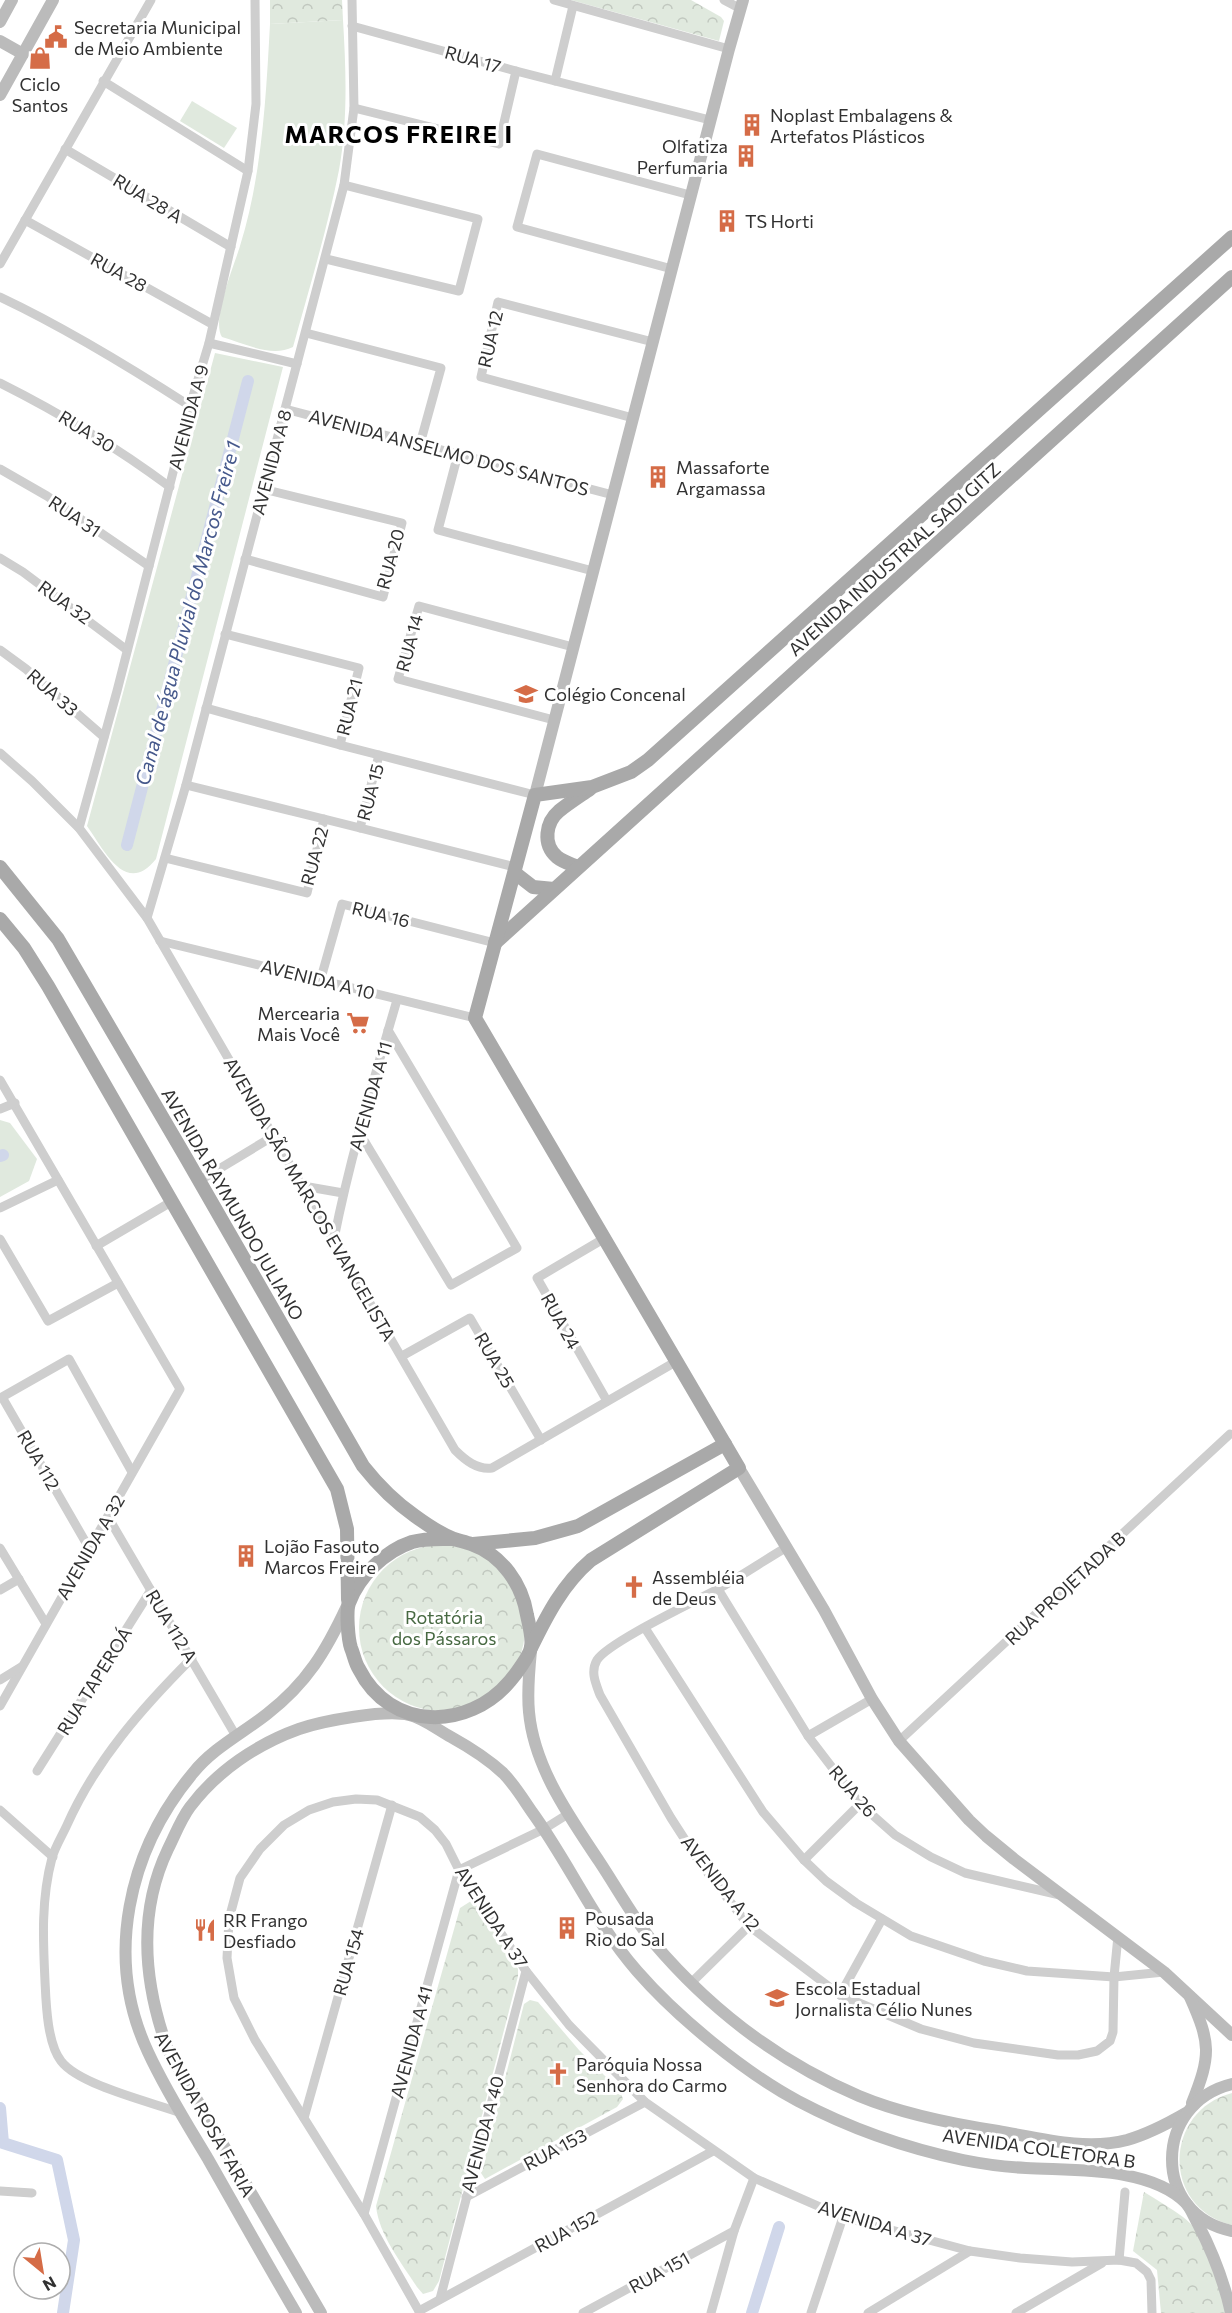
<svg xmlns="http://www.w3.org/2000/svg" width="1232" height="2313" viewBox="0 0 1232 2313" font-family="Commissioner,sans-serif">
<style>
.grass{fill:#e0e9de}
.park{fill:url(#park-crowns)}
.lines{fill:none;stroke-linecap:round;stroke-linejoin:round}
.canal{stroke:#d0d7ea;stroke-width:12}
.street{stroke:#cecece;stroke-width:9}
.secondary{stroke:#bbb;stroke-width:12}
.primary{stroke:#a9a9a9;stroke-width:14}
.labels{text-anchor:middle;dominant-baseline:central;stroke-width:6;stroke-linejoin:round;paint-order:stroke}
.poi-label{font-size:18px;fill:#313131;stroke:#fff;text-anchor:start}
.street-label{font-size:18px;fill:#313131;stroke:#fff}
.park-label{font-size:18px;fill:#476942;stroke:#fff}
.water-label{font-size:20px;font-style:italic;fill:#46598c;stroke:#fff}
.district-label{font-size:24px;font-weight:bold;letter-spacing:1.5px;fill:#000;stroke:#fff}
</style>
<defs>
<pattern id="park-crowns" width="20" height="18" patternUnits="userSpaceOnUse" patternTransform="scale(1.5)"><rect width="20" height="18" fill="#e0e9de"/><path d="M2 6a3 3 0 1 1 6 0M12 15a3 3 0 1 1 6 0" fill="none" stroke="#c1c8bf"/></pattern>
</defs>
<rect width="100%" height="100%" fill="#fff"/>
<g class="grass">
<path d="M343,20C346,70 348,121 339,170C327,230 309,289 293,347C271,358 244,343 222,337C211,320 234,266 240,246C262,176 266,97 270,24Z"/>
<polygon points="192,101 237,128 224,148 180,121"/>
<path d="M215,353L283,367L156,859C126,897 104,850 87,826Z"/>
<polygon points="0,1120 10,1123 37,1159 29,1181 0,1197"/>
</g>
<g class="park">
<polygon points="270,0 342,0 343,20 270,24"/>
<polygon points="571,0 691,0 721,17 724,21 719,41"/>
<circle cx="442" cy="1628" r="83"/>
<path d="M471,1901L479,1904L484,1911L518,1969V1976L439,2281L433,2291L423,2294L417,2287C401,2262 379,2235 376,2206L460,1908Z"/>
<polygon points="530,2000 538,2002 579,2050 620,2091 623,2099 617,2107 485,2179 481,2173 524,2004"/>
<path d="M1232,2093V2225C1161,2208 1163,2111 1232,2093Z"/>
<path d="M1144,2192C1157,2200 1171,2208 1183,2217C1210,2237 1218,2283 1226,2313H1161L1157,2270L1133,2251Z"/>
</g>
<g class="lines">
<g class="canal">
<polyline points="127,845 248,381"/>
<polyline points="0,1156 3,1155"/>
<polyline points="0,2108 3,2143 57,2160 74,2240 63,2313"/>
<polyline points="752,2313 779,2227"/>
</g>
<g class="street">
<polyline points="554,0 729,49"/>
<polyline points="724,0 741,9"/>
<polyline points="573,6 555,81 710,120"/>
<polyline points="352,26 516,71 499,144 354,108"/>
<polyline points="516,71 555,81"/>
<polyline points="103,81 248,171"/>
<polyline points="65,149 231,247"/>
<polyline points="25,220 212,324"/>
<polyline points="326,259 459,291 478,219 344,185"/>
<polyline points="0,264 151,0"/>
<polyline points="672,269 517,227 537,154 690,195"/>
<path d="M0,297C66,328 128,366 190,406"/>
<polyline points="306,333 441,368 420,444"/>
<polyline points="209,343 297,364"/>
<path d="M0,383C60,413 116,447 170,487"/>
<polyline points="285,409 613,495"/>
<polyline points="633,418 481,377 498,302 653,342"/>
<polyline points="458,454 438,530 593,571"/>
<polyline points="0,469 47,496 149,566"/>
<polyline points="0,558 23,572 127,650"/>
<polyline points="245,559 383,597 402,523 263,489"/>
<polyline points="0,650 26,669 104,737"/>
<polyline points="206,708 340,745 359,668 225,634"/>
<polyline points="554,720 398,679 419,606 573,647"/>
<polyline points="340,745 379,755"/>
<path d="M0,753L32,781L79,828L147,918L455,1450C465,1460 477,1470 492,1468L677,1361"/>
<polyline points="324,819 360,828"/>
<polyline points="79,828 117,691 190,406 209,343 248,171 256,104 255,0"/>
<polyline points="165,858 307,893 324,819 186,785"/>
<polyline points="515,867 360,828 379,755 535,795"/>
<polyline points="147,918 186,785 344,185 354,108 352,0"/>
<polyline points="160,941 475,1018"/>
<polyline points="321,978 342,904 495,943"/>
<polyline points="0,1080 180,1389 0,1706"/>
<polyline points="0,1109 15,1103"/>
<polyline points="359,1132 451,1285 517,1248 388,1030"/>
<polyline points="199,1181 272,1137"/>
<polyline points="303,1186 343,1193"/>
<polyline points="0,1208 58,1180"/>
<polyline points="605,1238 537,1278 607,1401"/>
<polyline points="0,1239 48,1321 118,1283"/>
<path d="M334,1239C350,1158 374,1079 397,1000"/>
<polyline points="96,1246 171,1202"/>
<polyline points="402,1356 470,1318 541,1440"/>
<polyline points="108,1517 236,1736"/>
<path d="M787,1547C763,1561 740,1577 716,1590C692,1603 609,1642 597,1660C590,1672 596,1684 600,1695L671,1818L700,1863L749,1926L840,1995L921,2029L974,2043L1058,2055H1078L1097,2051L1110,2041L1113,2032L1114,1977L1118,1936"/>
<polyline points="0,1548 46,1624"/>
<polyline points="89,1548 2,1397 69,1359 132,1472"/>
<polyline points="718,1589 808,1736 860,1804 895,1835 931,1857 965,1873 1060,1895"/>
<polyline points="0,1590 19,1579"/>
<polyline points="645,1628 763,1812 804,1860 826,1881 856,1903 911,1936 984,1961 1027,1971 1114,1977 1164,1972"/>
<polyline points="0,1680 21,1667"/>
<polyline points="808,1736 872,1699"/>
<polyline points="899,1741 1230,1434"/>
<polyline points="37,1771 151,1590"/>
<polyline points="0,1810 53,1857"/>
<polyline points="804,1860 860,1804"/>
<polyline points="691,1983 749,1926"/>
<polyline points="840,1995 882,1919"/>
<path d="M181,2113C151,2102 79,2085 61,2061C47,2043 46,2002 45,1981C43,1940 41,1899 52,1858C55,1847 62,1836 67,1825C96,1760 142,1708 192,1658"/>
<polyline points="304,2118 392,1805"/>
<polyline points="0,2191 32,2193"/>
<polyline points="466,2197 645,2102"/>
<polyline points="364,2214 459,1870 544,1829 568,1814"/>
<polyline points="1119,2260 1125,2192"/>
<polyline points="440,2299 526,1971"/>
<polyline points="419,2311 713,2151"/>
<polyline points="420,2313 364,2214 255,2040 234,1998 227,1958 229,1919 240,1878 260,1849 284,1825 309,1810 333,1802 356,1799 377,1800 420,1817 435,1830 446,1844 459,1870 526,1971 569,2025 645,2102 754,2178 843,2217 970,2251 1020,2258 1072,2262 1119,2260 1136,2263 1147,2272 1151,2280 1152,2313"/>
<polyline points="583,2313 734,2231"/>
<polyline points="711,2313 734,2231 754,2178"/>
<polyline points="811,2313 843,2217"/>
<polyline points="868,2313 970,2251"/>
<polyline points="1016,2313 1102,2263"/>
</g>
<g class="secondary">
<polyline points="0,22 12,0"/>
<polyline points="0,41 23,54"/>
<polyline points="0,95 53,0"/>
<polyline points="535,795 729,49 743,0"/>
<polyline points="739,1468 824,1610 872,1699 899,1741 969,1820 986,1836 1014,1859 1164,1972 1232,2035"/>
<path d="M531,1651C529,1671 527,1692 529,1712C534,1767 569,1816 599,1861C617,1888 633,1918 653,1942C709,2008 779,2062 859,2096C902,2114 953,2124 998,2131C1039,2138 1085,2151 1127,2140C1148,2134 1167,2124 1186,2113"/>
<path d="M1190,1997C1211,2044 1211,2055 1192,2103"/>
<path d="M1232,2084C1153,2103 1151,2215 1232,2231"/>
<path d="M296,2313C266,2262 237,2210 208,2159C187,2124 165,2089 148,2052C104,1958 128,1851 193,1773C213,1748 243,1733 267,1714C307,1683 326,1651 347,1606"/>
<path d="M321,2313L168,2050C144,1984 137,1914 168,1849C175,1835 181,1819 190,1807C217,1771 257,1744 299,1729C322,1721 386,1709 409,1715C423,1718 438,1730 451,1737C469,1747 488,1759 503,1773C514,1784 523,1799 532,1812C569,1863 595,1923 637,1971C677,2017 744,2072 798,2101C849,2128 906,2148 963,2160C983,2164 1005,2167 1026,2168C1074,2171 1149,2166 1186,2203C1191,2209 1194,2217 1198,2224C1213,2253 1224,2281 1231,2313"/>
</g>
<g class="primary">
<path d="M0,867L58,939L185,1156L363,1466C378,1485 395,1502 415,1516C426,1524 441,1534 454,1539C460,1541 466,1542 471,1544C502,1555 522,1584 527,1615C529,1625 533,1638 531,1647C530,1655 516,1674 510,1681C468,1731 390,1731 359,1669C355,1663 354,1655 351,1648C348,1639 346,1611 349,1603C359,1576 385,1551 412,1542C426,1538 439,1539 453,1539"/>
<path d="M578,867C571,864 563,862 557,857C542,844 546,822 559,811C569,803 580,796 590,789"/>
<polyline points="515,873 533,887 554,889"/>
<polyline points="0,919 24,948 48,986 337,1489 347,1529 348,1600"/>
<polyline points="495,943 1232,277"/>
<polyline points="473,1544 535,1538 578,1526 725,1444"/>
<path d="M531,1648C547,1615 563,1584 591,1560L739,1468L475,1018L535,795L592,787L631,772L648,760L1232,237"/>
</g>
</g>
<defs>
<g id="civic-bare" transform="scale(1.8)"><path d="M-.6-6.5H3V-4.5H.6V-3L4-1V1h2V6H-6V1h2V-1L-.6-3ZM-1.2 2.5V6h2.4V2.5Z" fill="#d56c47" stroke="#fff" stroke-width="2.5" paint-order="stroke"/></g>
<g id="shop-bare" transform="scale(1.8)"><path d="M-5-2.5h2.3a2.7 3.5 0 0 1 5.4 0H5L5.5 6h-11ZM-1.5-2.5h3a1.5 2.3 0 0 0-3 0Z" fill="#d56c47" stroke="#fff" stroke-width="2.5" paint-order="stroke"/></g>
<g id="building-bare" transform="scale(1.8)"><path d="M-4-6H4V6H1V3H-1V6H-4ZM-2.5-4.3h1.7v1.8h-1.7ZM.8-4.3h1.7v1.8H.8ZM-2.5-1h1.7V.8h-1.7ZM.8-1h1.7V.8H.8Z" fill="#d56c47" stroke="#fff" stroke-width="2.5" paint-order="stroke"/></g>
<g id="school-bare" transform="scale(1.8)"><path d="M0-5L7-2L0 1L-7-2ZM-4 1L0 2.5L4 1V4Q0 6-4 4Z" fill="#d56c47" stroke="#fff" stroke-width="2.5" paint-order="stroke"/></g>
<g id="supermarket-bare" transform="scale(1.8)"><path d="M-6-5.5h2.5l.6 2H6L4.5 2H-2.5L-4.4-4H-6ZM-1.5 3.2a1.3 1.3 0 1 0 .1 0ZM3 3.2a1.3 1.3 0 1 0 .1 0Z" fill="#d56c47" stroke="#fff" stroke-width="2.5" paint-order="stroke"/></g>
<g id="church-bare" transform="scale(1.8)"><path d="M-1.2-6h2.4v3.5h3.3v2.4h-3.3V6h-2.4V-.1h-3.3v-2.4h3.3Z" fill="#d56c47" stroke="#fff" stroke-width="2.5" paint-order="stroke"/></g>
<g id="restaurant-bare" transform="scale(1.8)"><path d="M-5-6h1v4h1v-4h1v4h1v-4h1v5L-1.5 .5V6h-2V.5L-5-1ZM5-6V6H3V1.5H1.5Q1.5-4 5-6Z" fill="#d56c47" stroke="#fff" stroke-width="2.5" paint-order="stroke"/></g>
</defs>
<g fill-rule="evenodd">
<use href="#civic-bare" x="56" y="37"/>
<use href="#shop-bare" x="40" y="58"/>
<use href="#building-bare" x="752" y="125"/>
<use href="#building-bare" x="746" y="156"/>
<use href="#building-bare" x="727" y="221"/>
<use href="#building-bare" x="658" y="477"/>
<use href="#school-bare" x="526" y="694"/>
<use href="#supermarket-bare" x="358" y="1023"/>
<use href="#building-bare" x="246" y="1556"/>
<use href="#church-bare" x="634" y="1587"/>
<use href="#building-bare" x="567" y="1928"/>
<use href="#restaurant-bare" x="205" y="1930"/>
<use href="#school-bare" x="777" y="1998"/>
<use href="#church-bare" x="558" y="2074"/>
</g>
<g class="labels">
<g class="poi-label">
<text x="74" y="27">Secretaria Municipal<tspan x="74" dy="21">de Meio Ambiente</tspan></text>
<text x="40" y="84" text-anchor="middle">Ciclo<tspan x="40" dy="21">Santos</tspan></text>
<text x="770" y="115">Noplast Embalagens &amp;<tspan x="770" dy="21">Artefatos Plásticos</tspan></text>
<text x="728" y="146" text-anchor="end">Olfatiza<tspan x="728" dy="21">Perfumaria</tspan></text>
<text x="745" y="221">TS Horti</text>
<text x="676" y="467">Massaforte<tspan x="676" dy="21">Argamassa</tspan></text>
<text x="544" y="694">Colégio Concenal</text>
<text x="340" y="1013" text-anchor="end">Mercearia<tspan x="340" dy="21">Mais Você</tspan></text>
<text x="264" y="1546">Lojão Fasouto<tspan x="264" dy="21">Marcos Freire</tspan></text>
<text x="652" y="1577">Assembléia<tspan x="652" dy="21">de Deus</tspan></text>
<text x="585" y="1918">Pousada<tspan x="585" dy="21">Rio do Sal</tspan></text>
<text x="223" y="1920">RR Frango<tspan x="223" dy="21">Desfiado</tspan></text>
<text x="795" y="1988">Escola Estadual<tspan x="795" dy="21">Jornalista Célio Nunes</tspan></text>
<text x="576" y="2064">Paróquia Nossa<tspan x="576" dy="21">Senhora do Carmo</tspan></text>
</g>
<g class="street-label">
<text transform="translate(473 59) rotate(16)">RUA 17</text>
<text transform="translate(148 198) rotate(31)">RUA 28 A</text>
<text transform="translate(119 272) rotate(29)">RUA 28</text>
<text transform="translate(490 339) rotate(-77)">RUA 12</text>
<text transform="translate(188 417) rotate(-75)">AVENIDA A 9</text>
<text transform="translate(87 431) rotate(32)">RUA 30</text>
<text transform="translate(449 452) rotate(15)">AVENIDA ANSELMO DOS SANTOS</text>
<text transform="translate(271 462) rotate(-75)">AVENIDA A 8</text>
<text transform="translate(75 516) rotate(34)">RUA 31</text>
<text transform="translate(390 559) rotate(-75)">RUA 20</text>
<text transform="translate(894 559) rotate(-42)">AVENIDA INDUSTRIAL SADI GITZ</text>
<text transform="translate(65 602) rotate(36)">RUA 32</text>
<text transform="translate(409 643) rotate(-75)">RUA 14</text>
<text transform="translate(53 692) rotate(41)">RUA 33</text>
<text transform="translate(349 707) rotate(-76)">RUA 21</text>
<text transform="translate(370 792) rotate(-75)">RUA 15</text>
<text transform="translate(314 856) rotate(-75)">RUA 22</text>
<text transform="translate(381 914) rotate(14)">RUA 16</text>
<text transform="translate(318 979) rotate(14)">AVENIDA A 10</text>
<text transform="translate(370 1096) rotate(-74)">AVENIDA A 11</text>
<text transform="translate(310 1199) rotate(60)">AVENIDA SÃO MARCOS EVANGELISTA</text>
<text transform="translate(233 1204) rotate(60)">AVENIDA RAYMUNDO JULIANO</text>
<text transform="translate(561 1321) rotate(61)">RUA 24</text>
<text transform="translate(495 1360) rotate(60)">RUA 25</text>
<text transform="translate(39 1460) rotate(60)">RUA 112</text>
<text transform="translate(90 1547) rotate(-60)">AVENIDA A 32</text>
<text transform="translate(1065 1588) rotate(-43)">RUA PROJETADA B</text>
<text transform="translate(172 1626) rotate(59)">RUA 112 A</text>
<text transform="translate(94 1681) rotate(-58)">RUA TAPEROÁ</text>
<text transform="translate(853 1791) rotate(49)">RUA 26</text>
<text transform="translate(721 1883) rotate(52)">AVENIDA A 12</text>
<text transform="translate(492 1917) rotate(57)">AVENIDA A 37</text>
<text transform="translate(348 1962) rotate(-74)">RUA 154</text>
<text transform="translate(411 2042) rotate(-75)">AVENIDA A 41</text>
<text transform="translate(205 2114) rotate(61)">AVENIDA ROSA FARIA</text>
<text transform="translate(482 2134) rotate(-75)">AVENIDA A 40</text>
<text transform="translate(1039 2148) rotate(8)">AVENIDA COLETORA B</text>
<text transform="translate(555 2149) rotate(-28)">RUA 153</text>
<text transform="translate(875 2223) rotate(17)">AVENIDA A 37</text>
<text transform="translate(566 2231) rotate(-28)">RUA 152</text>
<text transform="translate(659 2272) rotate(-29)">RUA 151</text>
</g>
<g class="park-label">
<text x="444" y="1617">Rotatória<tspan x="444" dy="21">dos Pássaros</tspan></text>
</g>
<g class="water-label">
<text transform="translate(187 613) rotate(-75)">Canal de água Pluvial do Marcos Freire 1</text>
</g>
<g class="district-label">
<text x="399" y="133">MARCOS FREIRE I</text>
</g>
</g>
<g transform="translate(42 2271) rotate(150)"><circle r="28" fill="#ffffff" stroke="#adadad" stroke-width="1.5"/>
<path d="M0-4.5L10 22L0 15L-10 22Z" fill="#d56c47"/>
<text y="-9" font-size="16" font-weight="bold" text-anchor="middle" fill="#313131">N</text>
</g>
</svg>
